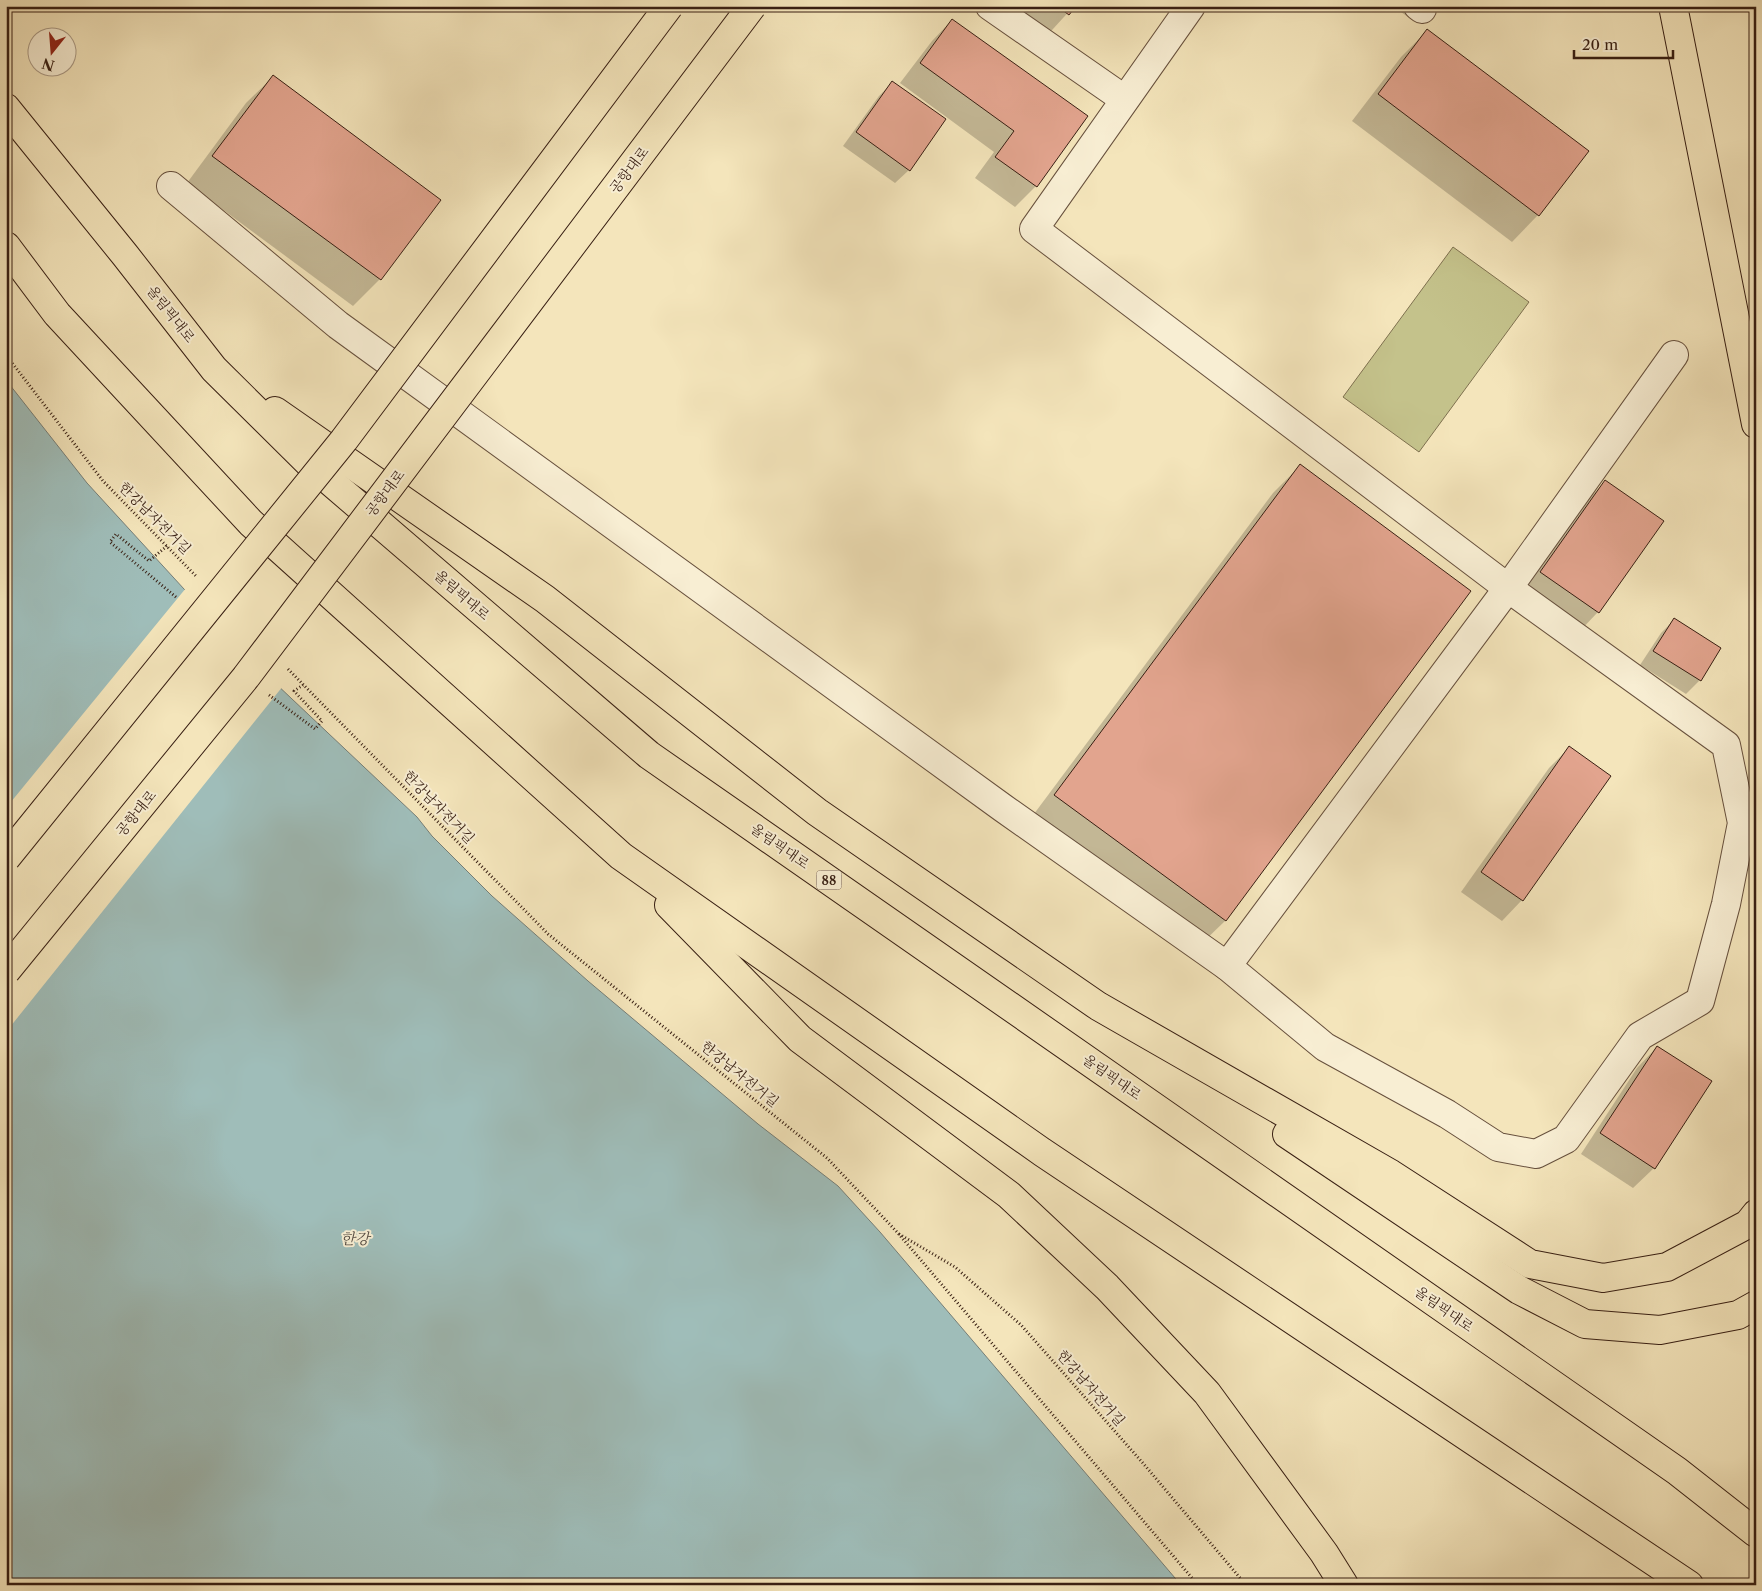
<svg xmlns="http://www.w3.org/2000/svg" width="1762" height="1591" viewBox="0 0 1762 1591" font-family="'Libre Caslon Text','Noto Serif KR',serif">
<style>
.green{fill:#c4c28b;stroke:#7e704f}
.water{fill:#9fbdb9;stroke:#767e77}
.pier{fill:#f4e5bb}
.shadow{fill:#0003}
.building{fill:#e2a48e;stroke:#381f13}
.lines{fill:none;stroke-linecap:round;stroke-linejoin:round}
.minor-casing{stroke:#67503d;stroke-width:30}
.highway-casing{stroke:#381f13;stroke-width:30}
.path{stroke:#381f13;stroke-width:3;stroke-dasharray:1 2.5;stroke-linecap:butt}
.minor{stroke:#f8eed3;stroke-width:28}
.highway{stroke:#f4e5bb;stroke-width:28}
.major-bridge-casing{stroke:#381f13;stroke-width:30;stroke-linecap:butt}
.major-bridge{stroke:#f4e5bb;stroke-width:28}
.labels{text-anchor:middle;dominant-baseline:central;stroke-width:4;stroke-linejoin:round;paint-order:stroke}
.shield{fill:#f8eed3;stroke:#725d4d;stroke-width:1}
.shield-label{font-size:12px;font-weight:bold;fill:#381f13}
.street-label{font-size:14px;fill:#381f13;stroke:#f8eed3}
.water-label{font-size:15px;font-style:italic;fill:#574e45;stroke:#f8eed3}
</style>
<rect width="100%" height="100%" fill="#f4e5bb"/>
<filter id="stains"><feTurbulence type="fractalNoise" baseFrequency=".004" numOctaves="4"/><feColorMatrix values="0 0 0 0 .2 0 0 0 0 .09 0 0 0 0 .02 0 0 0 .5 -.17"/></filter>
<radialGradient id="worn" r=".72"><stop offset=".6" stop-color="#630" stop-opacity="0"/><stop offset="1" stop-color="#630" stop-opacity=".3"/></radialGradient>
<polygon class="green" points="1453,247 1529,302 1419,452 1343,397"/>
<polygon class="water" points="6,380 87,483 238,648 417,817 432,836 492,896 588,981 758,1124 838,1186 880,1232 1181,1585 6,1585"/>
<polygon class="pier" points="186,588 240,646 283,686 6,1032 6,808"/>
<g class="shadow">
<polygon points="995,6 1074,6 1042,41"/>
<polygon points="1393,6 1426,6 1412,20"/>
<polygon points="952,20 1086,117 1036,186 1015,207 975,178 994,152 900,83 932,41"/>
<polygon points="1427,31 1538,215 1512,242 1352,121 1401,57"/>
<polygon points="273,77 439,200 380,279 353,306 187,183 246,103"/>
<polygon points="892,83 909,170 895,183 843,146 879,96"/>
<polygon points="1300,466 1469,592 1225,921 1198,947 1028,822 1273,493"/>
<polygon points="1605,482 1598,612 1578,633 1521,593 1585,502"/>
<polygon points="1674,620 1700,680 1686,694 1640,665 1661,633"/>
<polygon points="1569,748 1609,776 1522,900 1502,921 1461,892 1549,768"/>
<polygon points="1657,1047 1654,1168 1633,1188 1581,1154 1637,1068"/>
</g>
<g class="building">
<polygon points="1057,6 1076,6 1069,15"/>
<polygon points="952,19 1088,116 1037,187 995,157 1014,131 920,63"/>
<polygon points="1427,29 1589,151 1539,216 1378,94"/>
<polygon points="273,75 441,200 381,280 212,156"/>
<polygon points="892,81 946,119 910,171 856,132"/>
<polygon points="1300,464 1471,591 1226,921 1054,795"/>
<polygon points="1605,480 1664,521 1599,613 1540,572"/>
<polygon points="1674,618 1721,648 1701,681 1653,651"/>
<polygon points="1569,746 1611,776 1523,901 1481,872"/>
<polygon points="1657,1046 1712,1081 1655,1169 1600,1133"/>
</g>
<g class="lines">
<g class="minor-casing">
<g id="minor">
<polyline points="990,6 1124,99"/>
<polyline points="1418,6 1422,9"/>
<polyline points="171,186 338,325 1003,808 1227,966 1325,1047 1447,1114 1498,1147 1536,1154 1566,1139 1640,1036 1700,1001 1726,904 1742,823 1726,745 1508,588 1034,229 1191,6"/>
<polyline points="1227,966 1508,588 1674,355"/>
</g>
</g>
<g class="highway-casing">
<g id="highway">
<polyline points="1673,6 1756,424"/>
<polyline points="6,108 125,255 214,369 310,464 649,755 1677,1471 1756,1533"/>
<polyline points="6,246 57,314 251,523 621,856 1042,1152 1689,1585"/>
<polyline points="275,411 545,599 817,812 1098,1006 1391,1174 1530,1264 1603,1278 1667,1267 1748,1224 1756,1214"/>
<polyline points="669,905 800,1039 1009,1195 1107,1287 1207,1393 1324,1553 1344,1585"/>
<polyline points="1287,1134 1519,1290 1585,1324 1660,1330 1738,1315 1756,1305"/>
</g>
</g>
<g class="path">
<polyline points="6,355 103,481 196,576"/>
<polyline points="167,546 149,561 116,534 110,542 177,598"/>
<polyline points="288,669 548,934 827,1158 897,1232 1198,1585"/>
<polyline points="269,695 315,729 322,721 294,691 303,685"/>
<polyline points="899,1234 955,1267 1021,1325 1142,1462 1246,1585"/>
</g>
<use href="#minor" class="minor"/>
<use href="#highway" class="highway"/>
<g class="major-bridge-casing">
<g id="major-bridge">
<polyline points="6,858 344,440 669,6"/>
<polyline points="6,971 246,677 752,6"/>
</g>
</g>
<use href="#major-bridge" class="major-bridge"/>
</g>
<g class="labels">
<rect class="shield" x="816.5" y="870.5" width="25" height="19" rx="4"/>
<g class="shield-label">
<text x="829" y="880">88</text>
</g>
<g class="street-label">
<text transform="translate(629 170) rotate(-53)">공항대로</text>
<text transform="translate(171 314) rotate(52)">올림픽대로</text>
<text transform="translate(385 493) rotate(-53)">공항대로</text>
<text transform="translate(155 518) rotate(45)">한강남자전거길</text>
<text transform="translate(462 595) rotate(41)">올림픽대로</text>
<text transform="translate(439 807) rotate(46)">한강남자전거길</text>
<text transform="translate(136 813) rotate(-51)">공항대로</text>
<text transform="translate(780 846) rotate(35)">올림픽대로</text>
<text transform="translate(740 1074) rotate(39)">한강남자전거길</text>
<text transform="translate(1112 1077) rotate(35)">올림픽대로</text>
<text transform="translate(1444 1309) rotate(35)">올림픽대로</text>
<text transform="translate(1091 1388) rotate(49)">한강남자전거길</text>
</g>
<g class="water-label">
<text x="355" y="1238">한강</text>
</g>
</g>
<rect width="1762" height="1591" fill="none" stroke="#f4e5bb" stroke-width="25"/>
<rect x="8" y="8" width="1747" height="1576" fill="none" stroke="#381f13" stroke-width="2.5"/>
<rect x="12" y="12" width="1737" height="1566" fill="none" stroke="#381f13"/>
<g transform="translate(52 52) rotate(197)"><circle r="24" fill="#f8eed3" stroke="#ab9b86"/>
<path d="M0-4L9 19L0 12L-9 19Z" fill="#8f2418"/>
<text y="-8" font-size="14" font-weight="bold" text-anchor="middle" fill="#381f13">N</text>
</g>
<path d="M1574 50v8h99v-8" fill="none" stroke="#381f13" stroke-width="2.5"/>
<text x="1582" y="50" font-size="15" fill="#381f13" stroke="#f8eed3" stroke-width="4" paint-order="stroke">20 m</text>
<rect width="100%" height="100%" filter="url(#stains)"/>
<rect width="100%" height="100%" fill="url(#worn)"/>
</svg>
